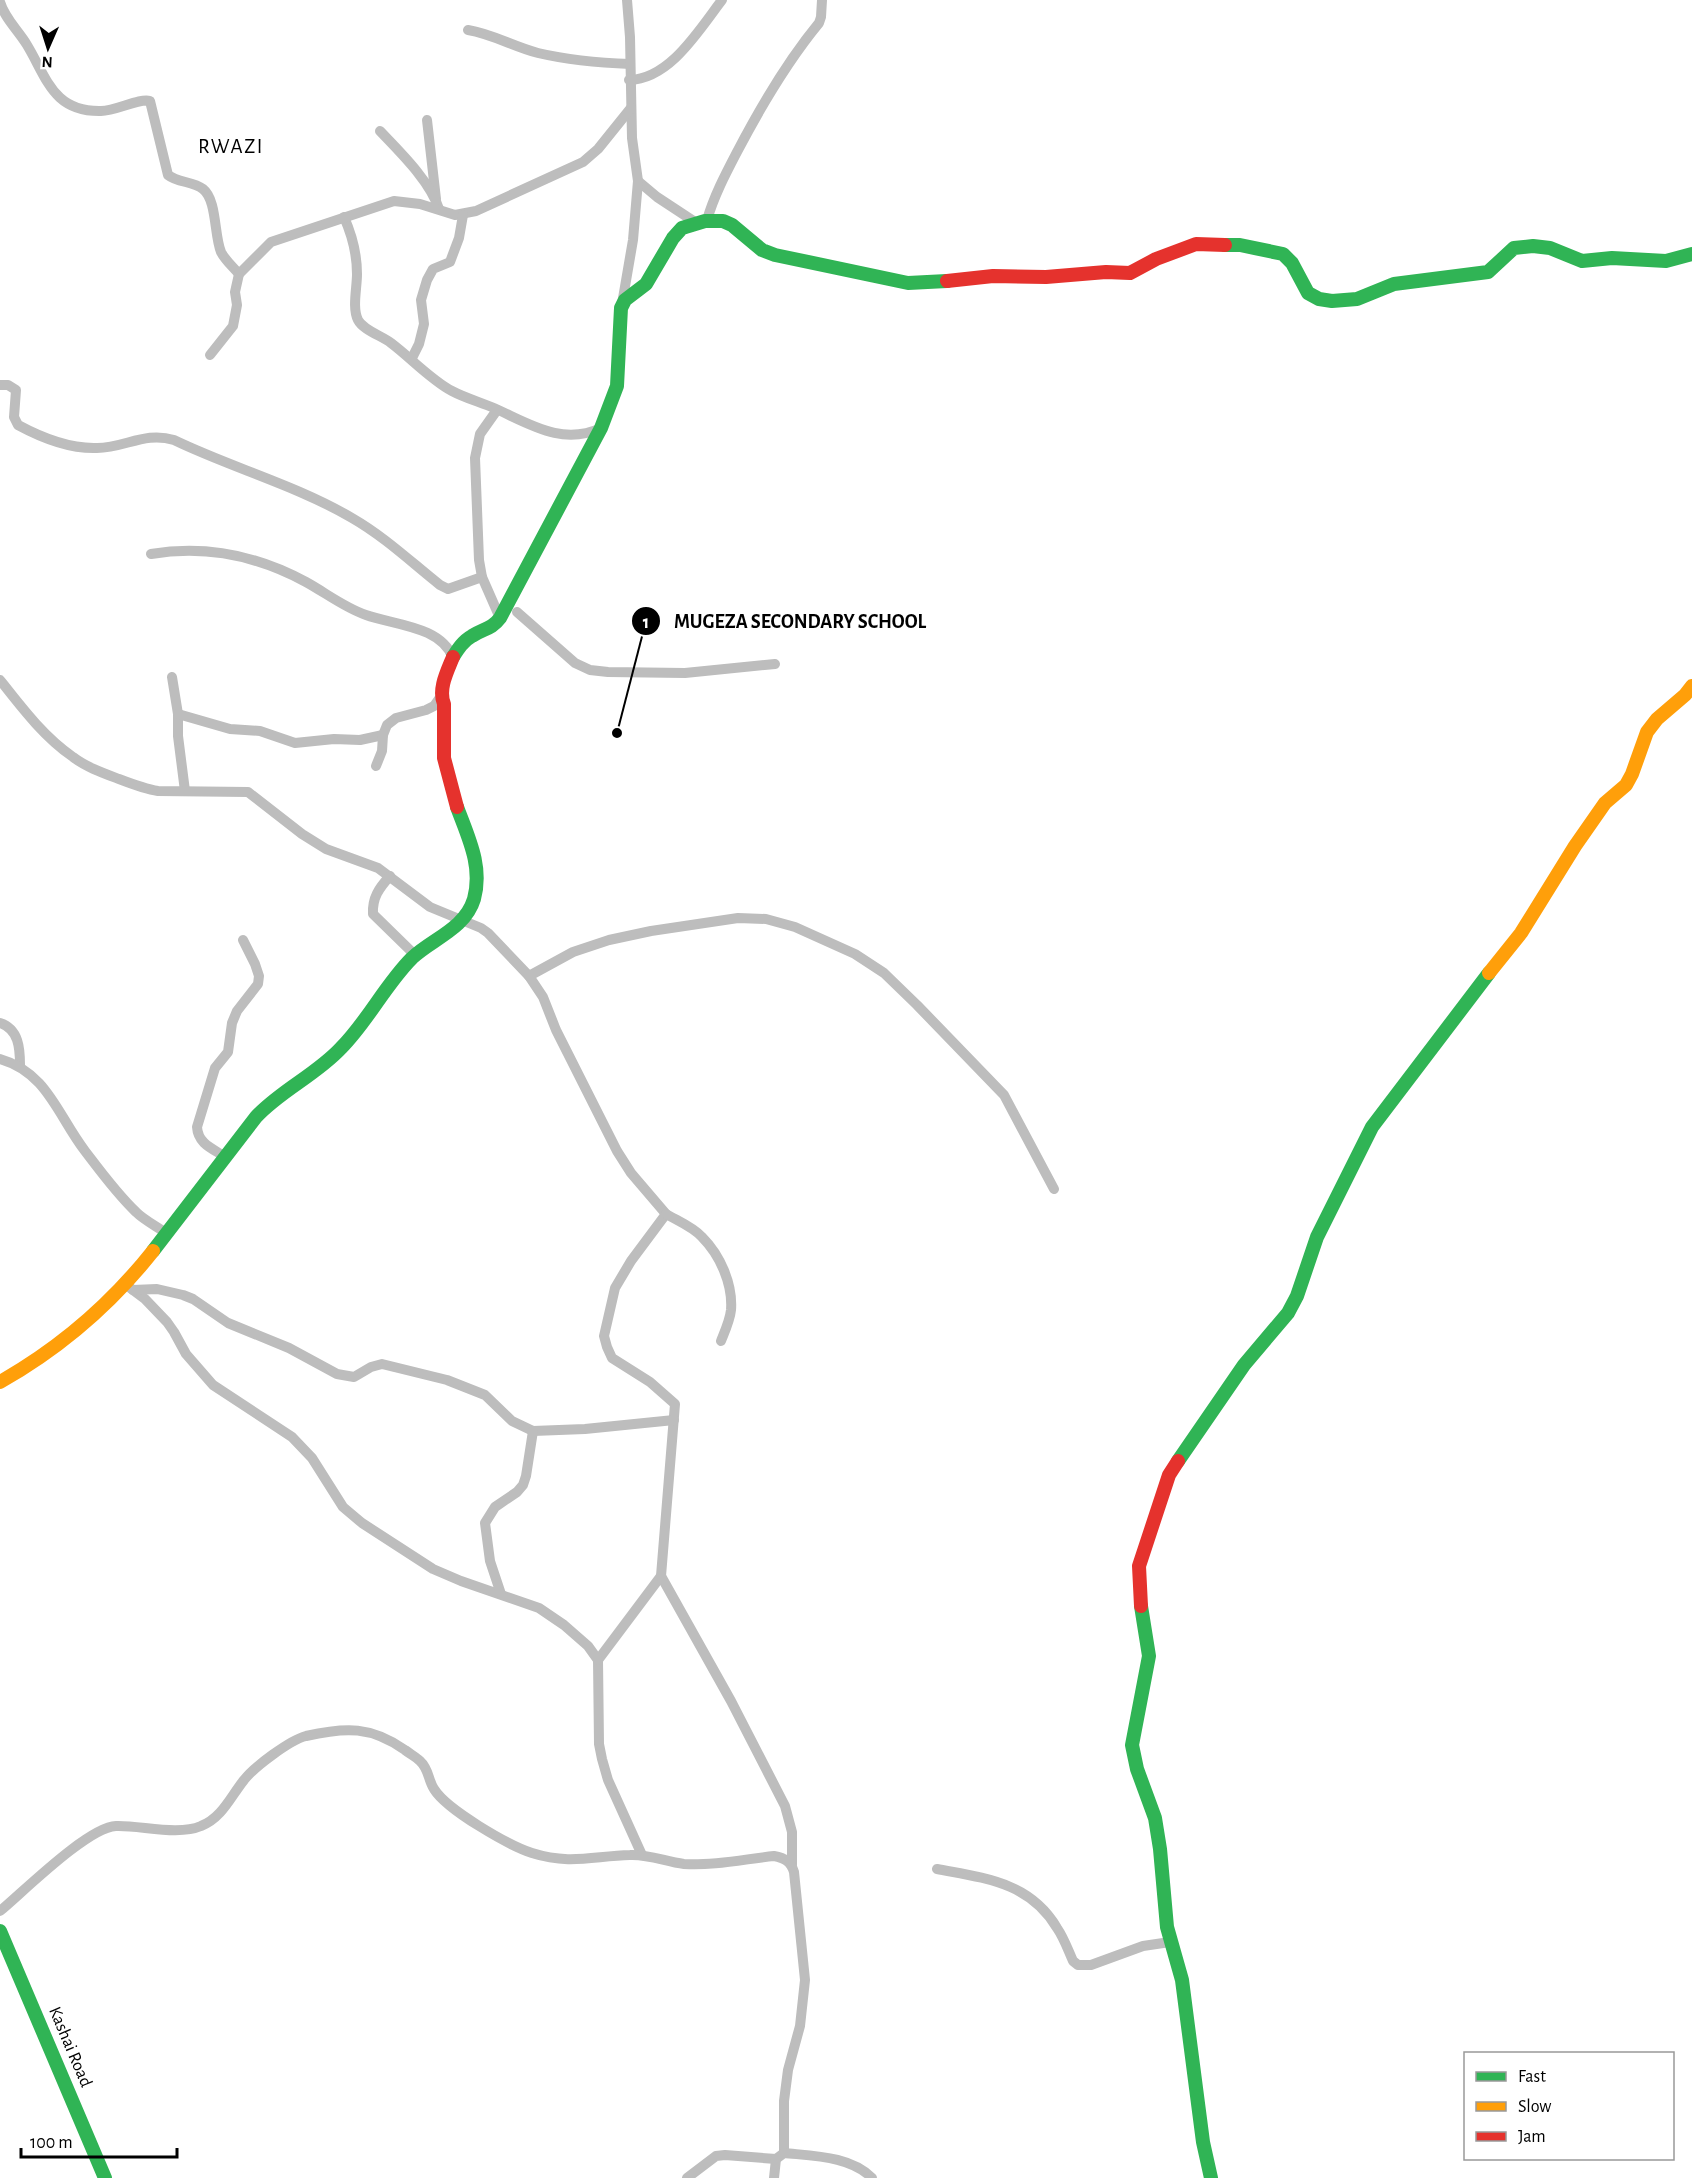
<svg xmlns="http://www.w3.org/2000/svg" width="1692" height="2178" viewBox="0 0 1692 2178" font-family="'Alegreya Sans',sans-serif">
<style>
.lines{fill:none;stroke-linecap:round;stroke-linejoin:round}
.street{stroke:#bdbdbd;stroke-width:10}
.fast{stroke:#30b455;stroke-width:14}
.slow{stroke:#ff9f0a;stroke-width:14}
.jam{stroke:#e5322d;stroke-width:14}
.labels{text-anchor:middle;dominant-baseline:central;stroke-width:4.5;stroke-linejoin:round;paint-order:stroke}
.street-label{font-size:18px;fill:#000;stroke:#fff}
.quarter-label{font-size:21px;letter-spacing:1.5px;fill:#000;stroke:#fff}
.leader{fill:none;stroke:#000;stroke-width:2}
.callout-dot{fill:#000;stroke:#fff;stroke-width:2}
.mark-label{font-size:18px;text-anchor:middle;font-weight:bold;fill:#fff}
.callout-label{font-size:20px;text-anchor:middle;font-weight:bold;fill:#000;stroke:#fff;stroke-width:4.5;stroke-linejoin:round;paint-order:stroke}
</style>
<rect width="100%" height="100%" fill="#fff"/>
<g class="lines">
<g class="street">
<path d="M0,2C5,19 18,30 27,45C47,78 53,112 101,111C116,111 139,98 150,101L168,175C178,183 193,181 203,189C217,200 214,235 221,252C225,260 233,267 239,274"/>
<path d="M468,30C493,34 514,47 538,53C568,60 600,63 630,64"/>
<path d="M629,80C670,79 699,30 722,0"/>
<polyline points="427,120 436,199"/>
<path d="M380,131C400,152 430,181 439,209"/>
<polyline points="638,181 657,197 698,224"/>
<path d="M344,217C352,235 357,255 357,274C357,288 352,308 358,320C363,330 382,336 391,343C411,358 431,380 452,391C465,398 480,402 494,408C530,424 562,446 601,428"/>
<path d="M707,220C714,196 725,175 737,152C761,106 786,63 819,23L821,17L822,0"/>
<polyline points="622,304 633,240 638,181 632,138 630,37 627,0"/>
<polyline points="210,355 233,326 237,305 235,292 239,274 271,242 394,201 420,204 455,215 476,211 583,162 598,149 631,108"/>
<polyline points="412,358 419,344 424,324 421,300 427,280 433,269 450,262 459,238 463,215"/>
<path d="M0,385H8L16,390L14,417L18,425C42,438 69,449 97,448C125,448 145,431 174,440C232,468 296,485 352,518C385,537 411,562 440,585L448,589L482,577"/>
<polyline points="497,410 480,434 475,458 479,560 482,577 500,618"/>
<path d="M151,554C205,545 258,556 306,582C326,593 345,608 366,615C394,625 441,626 453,658"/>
<polyline points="517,612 575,663 590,670 608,672 685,673 775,664"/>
<polyline points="172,677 178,714 178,736 185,791"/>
<path d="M0,680C22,708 44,737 73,757C86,767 103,773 119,779C132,784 145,789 158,791L248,792L302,834L326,849L378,868L430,907L481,928L488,933L529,976L543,997L556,1030L617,1151L631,1173L666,1214L631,1261L615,1288L604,1336L607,1347L612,1358L650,1382L675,1404L661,1576L598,1660L599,1744L602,1759L608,1780L642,1855"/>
<polyline points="178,714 230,729 260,731 295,743 334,739 360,740 383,735"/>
<polyline points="376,766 382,751 383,735 387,725 396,718 426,710 434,706 441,696"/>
<path d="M390,876C379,888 372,898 373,914L415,955"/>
<polyline points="529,976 573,952 609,940 651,931 738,918 766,919 795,927 855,954 884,973 917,1005 1004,1095 1054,1189"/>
<path d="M0,1023C19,1029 20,1049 20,1065"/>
<path d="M0,1059C47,1072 58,1116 85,1151C101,1172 117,1194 136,1212C144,1220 156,1226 166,1233"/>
<path d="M224,1156C211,1148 198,1143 197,1127L215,1068L228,1052L232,1023L237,1011L258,984L259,976L255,964L243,940"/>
<path d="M666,1214C678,1221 693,1227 702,1237C720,1255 733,1284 731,1310C730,1320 725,1331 721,1341"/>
<polyline points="125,1284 145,1299 167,1322 174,1332 186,1354 213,1385 292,1437 312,1458 343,1507 362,1523 433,1569 461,1581 539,1608 564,1625 588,1646 598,1660"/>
<polyline points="133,1290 157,1289 183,1295 193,1299 228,1323 289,1348 337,1374 354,1377 371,1367 382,1364 447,1380 485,1395 512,1421 533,1431 585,1429 674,1420"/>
<polyline points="661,1576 731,1701 785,1806 792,1832 792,1865"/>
<polyline points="501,1594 490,1561 485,1523 495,1507 517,1492 523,1485 526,1476 533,1431"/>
<path d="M937,1869C984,1878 1030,1882 1057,1928C1064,1938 1068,1950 1073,1961L1078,1965H1091L1143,1946L1170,1942"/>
<path d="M0,1911C23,1892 88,1827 116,1826C140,1825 178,1836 201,1826C222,1818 231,1796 244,1780C254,1767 290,1740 306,1736C346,1727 371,1726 405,1750C410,1754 416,1757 420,1761C429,1769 428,1780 434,1789C447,1810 508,1845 532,1853C570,1865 593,1856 630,1855C649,1854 666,1862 684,1864C713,1866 745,1859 774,1856C785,1858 791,1862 794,1872L805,1980L800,2026L788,2070L784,2101V2153"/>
<polyline points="687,2178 716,2156 725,2155 776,2159"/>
<path d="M774,2178L776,2159L784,2153C813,2156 851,2156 872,2178"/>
</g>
<g class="fast">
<polyline points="1225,245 1240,245 1283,254 1292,263 1308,293 1319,299 1332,301 1357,299 1394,284 1488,272 1514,248 1533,246 1550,248 1582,261 1612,258 1666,261 1692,254"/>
<path d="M453,657C458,649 463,641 472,636C483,629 492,629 500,618L601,428L617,386L621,308L625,300L646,284L673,238L682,228L705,221H723L732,225L762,250L775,255L908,283L947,281"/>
<path d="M153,1251L256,1117C281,1090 316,1075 341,1048C368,1021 385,985 412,958C432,939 465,929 474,899C483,866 468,837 457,807"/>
<polyline points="1178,1461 1244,1365 1288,1313 1297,1296 1317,1237 1372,1127 1489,973"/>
<polyline points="1141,1606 1149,1656 1132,1745 1137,1769 1155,1818 1160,1849 1167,1927 1182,1980 1203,2142 1211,2178"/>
<polyline points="0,1931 105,2178"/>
</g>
<g class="slow">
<polyline points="1489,973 1521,933 1575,846 1605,803 1626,785 1632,774 1647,732 1657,719 1685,695 1692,686"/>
<path d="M0,1382C60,1348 111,1304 153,1251"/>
</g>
<g class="jam">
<polyline points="947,281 993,276 1046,277 1106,272 1130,273 1156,259 1196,244 1225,245"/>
<path d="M453,657C447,672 438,689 444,704V758L457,807"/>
<polyline points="1141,1606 1139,1566 1169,1475 1178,1461"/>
</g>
</g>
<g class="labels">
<g class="street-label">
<text transform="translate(70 2047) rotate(67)">Kashai Road</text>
</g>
<g class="quarter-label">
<text x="231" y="146">RWAZI</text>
</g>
</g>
<path class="leader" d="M617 733L646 621"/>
<g class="callout-dot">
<circle cx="617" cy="733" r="6"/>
<circle cx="646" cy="621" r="15"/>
</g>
<g class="mark-label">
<text x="646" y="628">1</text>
</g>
<g class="callout-label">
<text x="800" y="628">MUGEZA SECONDARY SCHOOL</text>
</g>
<rect x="1464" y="2052" width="210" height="108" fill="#ffffff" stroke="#999999" stroke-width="1.5"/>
<rect x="1476" y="2072" width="30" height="9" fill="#30b455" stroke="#999999" stroke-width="1.5"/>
<text x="1518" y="2082" font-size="18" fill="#000000">Fast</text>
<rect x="1476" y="2102" width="30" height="9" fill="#ff9f0a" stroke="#999999" stroke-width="1.5"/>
<text x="1518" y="2112" font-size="18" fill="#000000">Slow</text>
<rect x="1476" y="2132" width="30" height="9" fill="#e5322d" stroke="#999999" stroke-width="1.5"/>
<text x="1518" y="2142" font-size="18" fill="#000000">Jam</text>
<g transform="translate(48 48) rotate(183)" stroke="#ffffff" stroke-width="4.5" paint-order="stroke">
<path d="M0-4.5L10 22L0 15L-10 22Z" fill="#000000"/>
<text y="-9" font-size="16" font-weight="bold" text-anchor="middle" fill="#000000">N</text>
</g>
<path d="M21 2148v9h156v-9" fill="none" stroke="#000000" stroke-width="3"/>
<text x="30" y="2148" font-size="18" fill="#000000" stroke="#ffffff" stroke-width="4.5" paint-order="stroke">100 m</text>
</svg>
